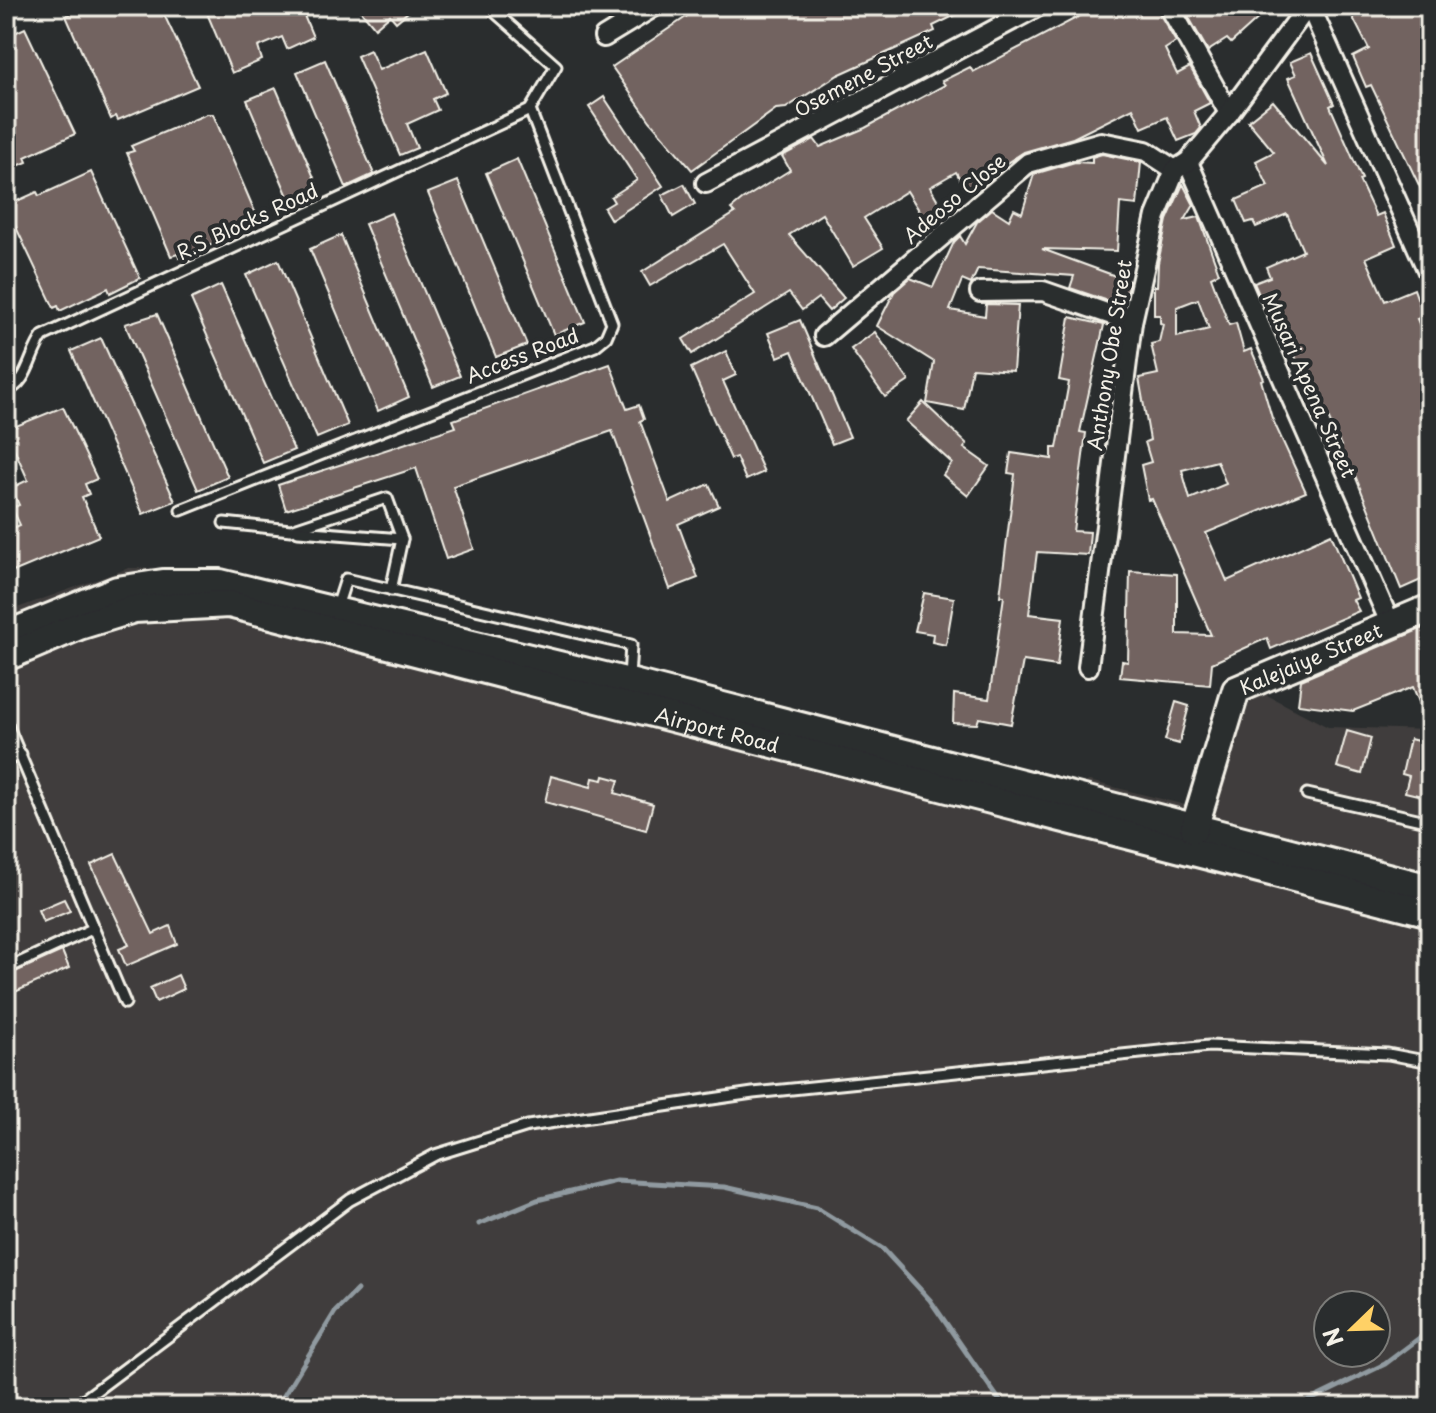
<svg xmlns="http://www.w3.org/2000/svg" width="1436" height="1413" viewBox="0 0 1436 1413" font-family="'Playpen Sans',sans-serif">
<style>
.built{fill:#403e3d;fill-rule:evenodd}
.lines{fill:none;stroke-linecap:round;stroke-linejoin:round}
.stream{stroke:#909aa0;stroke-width:5}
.building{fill:#726461;stroke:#f4f1e8;stroke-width:2;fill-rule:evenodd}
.lane-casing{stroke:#f4f1e8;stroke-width:15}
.street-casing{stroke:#f4f1e8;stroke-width:24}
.secondary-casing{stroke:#f4f1e8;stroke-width:32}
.lane{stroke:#2a2d2e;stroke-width:9}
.street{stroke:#2a2d2e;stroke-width:18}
.secondary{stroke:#2a2d2e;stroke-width:26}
.labels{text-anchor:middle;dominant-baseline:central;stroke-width:8;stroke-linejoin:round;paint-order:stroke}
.street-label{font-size:20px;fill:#f4f1e8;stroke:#2a2d2e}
</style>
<rect width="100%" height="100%" fill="#2a2d2e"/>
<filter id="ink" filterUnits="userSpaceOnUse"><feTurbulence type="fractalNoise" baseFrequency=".0125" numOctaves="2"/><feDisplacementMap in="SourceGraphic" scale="16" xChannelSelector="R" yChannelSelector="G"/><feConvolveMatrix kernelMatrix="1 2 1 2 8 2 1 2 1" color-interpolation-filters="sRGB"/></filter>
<g filter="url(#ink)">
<path class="built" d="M129,568L206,569L1077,786L1089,781L1205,810L1234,678L1328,727L1430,730V1407H6V612ZM1328,1305H1376V1353H1328Z"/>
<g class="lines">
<g class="stream">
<polyline points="479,1224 537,1200 616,1181 724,1187 817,1208 883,1249 930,1300 1004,1407"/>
<polyline points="277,1407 335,1312 357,1290"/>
<polyline points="1296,1407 1385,1364 1430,1330"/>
</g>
</g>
<g class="building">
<polygon points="69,6 160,6 198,86 118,120 116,116 111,119 66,16 72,13"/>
<polygon points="204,6 300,6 313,37 287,49 282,37 258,47 262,60 232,73"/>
<polygon points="357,6 415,6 396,22 390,15 375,28"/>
<polygon points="679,6 974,6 933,26 935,31 838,75 786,108 776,109 692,170 650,121 612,67 686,17"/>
<polygon points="1099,6 1155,6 1176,42 1165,49 1177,74 1190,67 1210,103 1194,111 1201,128 1196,134 1178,141 1167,117 1142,128 1133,108 1073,138 1024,152 966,189 956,172 930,187 947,216 930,228 907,191 864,218 883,248 853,266 822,214 789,235 844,298 829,311 818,298 802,310 789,293 692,354 683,339 755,294 723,244 650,286 642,272 735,213 731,209 742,200 790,170 782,156 814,139 820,147 865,128 945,85 942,81 970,67 973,72"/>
<polygon points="1205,6 1252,6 1261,16 1231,43 1227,39 1208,51 1188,16"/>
<polygon points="1347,6 1430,6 1430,208 1371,85 1366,87 1353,57 1369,49"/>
<polygon points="25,28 75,134 25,157 27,162 6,171 6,37"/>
<polygon points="427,49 446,93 433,99 438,110 407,124 417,148 400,155 357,56 370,50 379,70"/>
<polygon points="1311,53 1334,104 1330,106 1362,179 1359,180 1376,216 1383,213 1396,245 1366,258 1385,301 1414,289 1424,317 1417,319 1430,349 1430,576 1401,589 1354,473 1348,465 1336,470 1328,452 1341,446 1305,366 1300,368 1273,302 1264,306 1254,283 1270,277 1266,267 1303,251 1287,214 1256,227 1253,221 1246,223 1236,200 1268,186 1256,161 1274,152 1248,121 1273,101 1328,166 1288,78 1296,75 1290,62"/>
<polygon points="325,60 374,174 346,187 297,72"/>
<polygon points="276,88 321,194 292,206 247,100"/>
<polygon points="604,97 663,186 611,220 604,208 614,202 611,197 637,180 589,107"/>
<polygon points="207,114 213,114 258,219 252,221 254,227 179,258 178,254 171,256 127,153 134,151 131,146"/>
<polygon points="1102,154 1141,162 1137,205 1120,203 1117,251 1042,249 1129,281 1123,306 1070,288 1074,276 978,269 971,284 962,280 950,310 985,316 986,304 1018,305 1013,371 972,368 964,410 927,403 934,362 877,326 894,292 910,278 933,287 954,242 960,236 965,244 977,222 992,209 1009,220 1014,209 1022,213 1034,174 1075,162 1092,163 1092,157"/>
<polygon points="517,159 585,322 554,335 486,173"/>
<polygon points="91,172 140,278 110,293 108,288 60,311 58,306 54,308 6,206 37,192 39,196"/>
<polygon points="458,181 527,345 496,357 428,193"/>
<polygon points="684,184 695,204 673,217 662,195"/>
<path d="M1183,184L1194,205L1185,220L1199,217L1219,273L1211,277L1229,325L1236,323L1244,352L1251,349L1264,379L1261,380L1272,418L1306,492L1206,533L1227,581L1331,534L1358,598L1353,600L1359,611L1271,649L1267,638L1212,663L1210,685L1120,677L1122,661L1128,662L1130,571L1177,574V634L1211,635L1152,499L1148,500L1141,465L1151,462L1145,442L1150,440L1139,378L1158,374L1151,344L1159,342L1163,324L1160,323V315H1154V286H1157L1158,263L1167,220ZM1198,299L1209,329L1177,337V307ZM1217,461L1226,484L1190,499L1182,470Z"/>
<polygon points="391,213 460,376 433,387 365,224"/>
<polygon points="341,235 409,397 378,411 310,249"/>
<polygon points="278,260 348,425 317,438 246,275"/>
<polygon points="221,285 294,450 263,463 191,299"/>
<polygon points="157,314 228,477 198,490 125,324"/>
<polygon points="1070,317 1104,325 1080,432 1086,433 1073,531 1090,532 1088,555 1037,552 1029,614 1063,618 1057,666 1023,661 1011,724 979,718 977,724 953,723 954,694 989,699 1004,596 1000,596 1015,474 1008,473 1011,453 1052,459 1052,448 1057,448 1069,382 1059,380"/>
<polygon points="800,320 850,437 832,444 792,351 778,357 768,333"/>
<polygon points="875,332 909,381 885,397 851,349"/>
<polygon points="101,338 175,501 143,514 71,351"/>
<polygon points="726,351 736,375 723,381 764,472 746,480 736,457 731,459 691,368"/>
<polygon points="610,364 627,409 639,405 644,419 640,421 670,502 709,484 719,506 678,524 698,578 670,589 612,431 453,486 474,549 446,559 416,468 286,510 278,485 456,427 453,420"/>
<polygon points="923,402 967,444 964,448 989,466 968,496 943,475 952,463 906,421"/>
<polygon points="63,407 97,479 85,484 89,494 82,497 99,536 6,575 6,531 20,525 12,508 19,505 11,488 28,480 6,430"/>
<polygon points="924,593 954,598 946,645 932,642 933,634 915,631"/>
<polygon points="1423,628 1430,645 1430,729 1413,687 1353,711 1298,704 1301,680"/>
<polygon points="1176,702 1189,706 1179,744 1165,740"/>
<polygon points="1347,731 1371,738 1362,774 1337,767"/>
<polygon points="1410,739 1430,744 1430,798 1405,792 1409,776 1402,774"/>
<polygon points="551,776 591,787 593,778 603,780 604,776 619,780 615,793 653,804 646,830 545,802"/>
<polygon points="115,854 153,934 170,926 177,944 126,966 119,949 129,945 91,865"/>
<polygon points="64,899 70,911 43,922 38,910"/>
<polygon points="62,951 69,968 6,996 6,976"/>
<polygon points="178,975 184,989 156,1002 150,988"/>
</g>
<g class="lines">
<g class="lane-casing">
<g id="lane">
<path d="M6,391C29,383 29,354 43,336L530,110"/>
<polyline points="181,510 595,346 606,337 612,323 530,110 556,66 488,6"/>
<polyline points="224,523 291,530 387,498 402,539 391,590"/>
<polyline points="298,531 402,539"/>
<polyline points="336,610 346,579 631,645 629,678"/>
<polyline points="6,722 125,1003"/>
<polyline points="6,761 21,754"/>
<polyline points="1307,794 1430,822"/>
<polyline points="6,969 92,929"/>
<polyline points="74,1407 350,1200 435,1155 528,1126 753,1093 1209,1046 1388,1054 1430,1062"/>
</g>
</g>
<g class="street-casing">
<g id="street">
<polyline points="1169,6 1229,113"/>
<polyline points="1310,6 1430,276"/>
<polyline points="604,37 655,6"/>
<polyline points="1188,162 1391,625"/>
<polyline points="706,183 1039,6"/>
<polyline points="980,292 1043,291 1132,322"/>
<polyline points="824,336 1028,163 1101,142 1146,151 1175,170"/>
<polyline points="1088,667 1132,322 1156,216 1175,170 1188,162 1229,113 1308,6"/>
</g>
</g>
<g class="secondary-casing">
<g id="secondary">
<polyline points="6,635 117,590 163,583 220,583 629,682 1430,888"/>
<path id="s1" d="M6,657L79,626L134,609L229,604L1430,913"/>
<path id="s2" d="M1194,829L1236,690L1430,608"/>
</g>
</g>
<use href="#lane" class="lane"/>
<use href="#street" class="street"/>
<use href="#secondary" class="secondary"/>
</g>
</g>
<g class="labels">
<g class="street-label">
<text transform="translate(863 75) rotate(-28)">Osemene Street</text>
<text transform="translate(954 198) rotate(-40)">Adeoso Close</text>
<text transform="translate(247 221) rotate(-25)">R.S Blocks Road</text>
<text transform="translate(522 355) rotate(-21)">Access Road</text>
<text transform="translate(1109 355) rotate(-81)">Anthony Obe Street</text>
<text transform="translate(1310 385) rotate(66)">Musari Apena Street</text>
<text stroke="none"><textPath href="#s2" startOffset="226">Kalejaiye Street</textPath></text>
<text stroke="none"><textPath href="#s1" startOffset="736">Airport Road</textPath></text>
</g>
</g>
<rect width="1436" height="1413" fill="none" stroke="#2a2d2e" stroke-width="32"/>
<rect x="16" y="16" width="1404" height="1381" fill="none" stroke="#f4f1e8" stroke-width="3" filter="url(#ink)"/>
<g transform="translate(1352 1329) rotate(247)"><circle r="38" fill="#2a2d2e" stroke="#7b7b78" stroke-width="2"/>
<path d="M0-6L14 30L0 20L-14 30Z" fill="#ffd166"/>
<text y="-12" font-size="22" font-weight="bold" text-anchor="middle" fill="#f4f1e8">N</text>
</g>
</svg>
